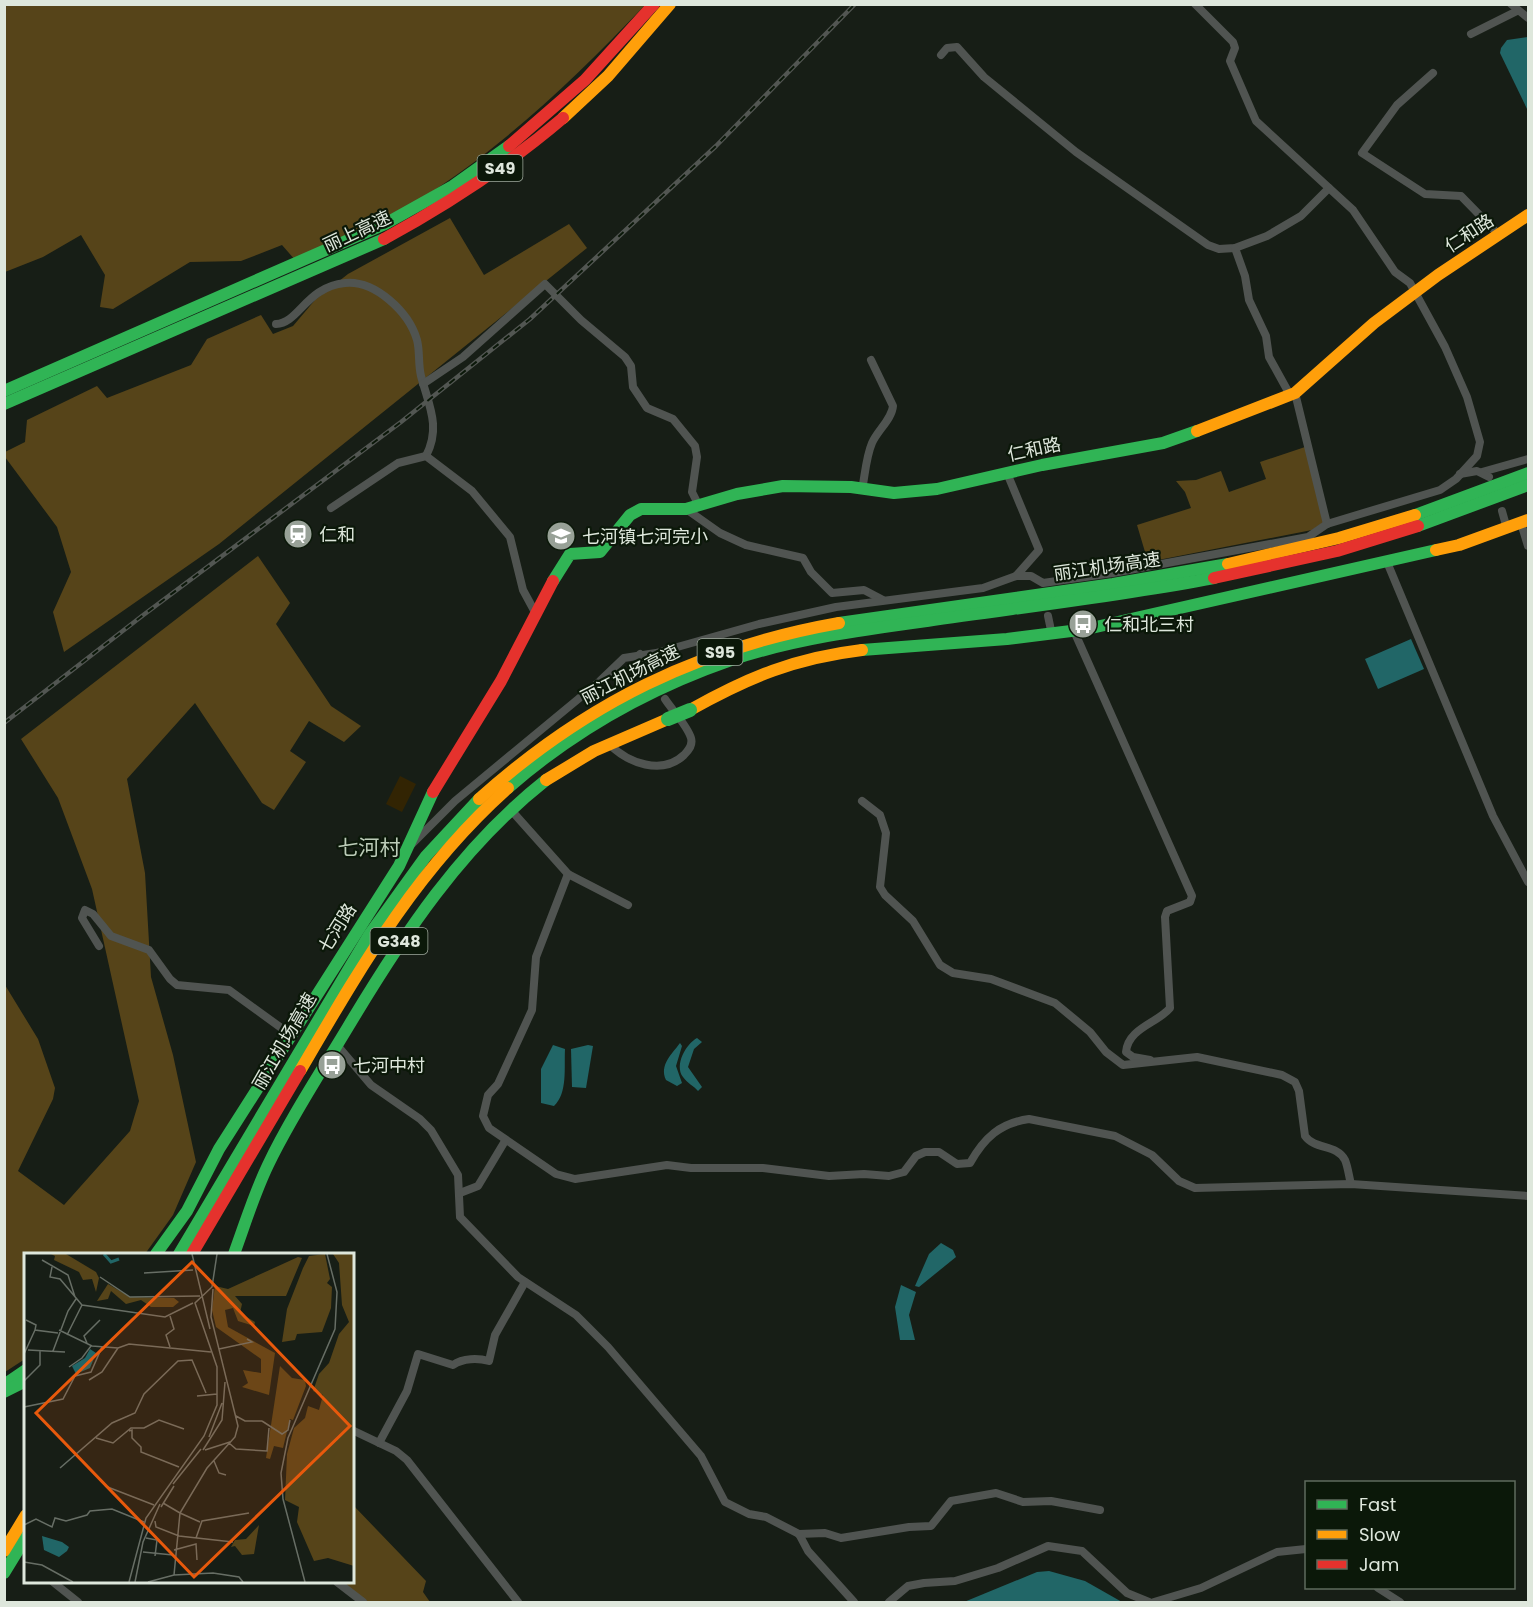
<svg xmlns="http://www.w3.org/2000/svg" width="1533" height="1607" viewBox="0 0 1533 1607" font-family="Poppins,'Noto Sans SC',sans-serif">
<style>
.green{fill:#322403}
.forest{fill:#564419}
.water{fill:#216667}
.lines{fill:none;stroke-linecap:round;stroke-linejoin:round}
.street{stroke:#505451;stroke-width:8}
.fast{stroke:#30b455;stroke-width:12}
.slow{stroke:#ff9f0a;stroke-width:12}
.jam{stroke:#e5322d;stroke-width:12}
.rail-casing{stroke:#525652;stroke-width:4.5}
.rail{stroke:#0b1809;stroke-width:2;stroke-dasharray:7;stroke-linecap:butt}
.fast-bridge{stroke:#30b455;stroke-width:14}
.labels{text-anchor:middle;dominant-baseline:central;stroke-width:4.5;stroke-linejoin:round;paint-order:stroke}
.shield{fill:#0b1809;stroke:#9fa99d;stroke-width:1.5}
.shield-label{font-size:16px;font-weight:bold;fill:#dee7dc}
.street-label{font-size:18px;fill:#dee7dc;stroke:#0b1809}
.poi-label{font-size:18px;fill:#dee7dc;stroke:#0b1809;text-anchor:start}
.quarter-label{font-size:21px;fill:#bcccb8;stroke:#0b1809}
.inset-river{fill:none;stroke:#216667;stroke-width:3}
.inset-road{fill:none;stroke:#676e65;stroke-width:1.5}
.view{fill:#e8590c;fill-opacity:0.15;stroke:#e8590c;stroke-width:3}
.inset-edge{fill:none;stroke:#dee7dc;stroke-width:3}
</style>
<rect width="100%" height="100%" fill="#171e16"/>
<polygon class="green" points="400,776 416,784 402,812 386,804"/>
<g class="forest">
<path d="M5,5H645C577,76 506,145 422,198C382,222 337,240 296,261L282,245L241,261L190,262L113,309L100,307L105,275L81,235L43,257L5,272Z"/>
<polygon points="450,218 484,275 569,224 587,248 219,544 64,652 53,612 71,572 57,527 5,457 5,452 25,442 27,420 97,386 107,398 191,365 207,339 261,315 273,334 293,326 315,300 348,274"/>
<polygon points="1305,447 1324,522 1312,530 1148,562 1137,525 1191,508 1185,492 1176,481 1196,480 1221,471 1229,492 1266,479 1260,462"/>
<polygon points="258,556 290,603 276,624 331,706 361,726 344,742 309,721 290,751 306,762 274,810 262,803 195,703 127,779 145,873 151,977 173,1055 196,1162 173,1215 145,1254 26,1254 25,1359 5,1372 5,985 38,1039 55,1088 53,1099 18,1171 64,1205 130,1131 139,1101 92,889 58,798 21,739"/>
<polygon points="353,1505 426,1581 423,1592 430,1602 368,1602 342,1582 352,1582"/>
</g>
<g class="water">
<polygon points="1528,37 1528,111 1500,53 1501,48 1507,40"/>
<polygon points="1411,639 1424,669 1378,689 1365,659"/>
<path d="M697,1038L702,1042L694,1049L688,1067L702,1087L698,1091C694,1086 687,1083 683,1077C674,1065 686,1044 697,1038Z"/>
<path d="M680,1043L682,1046L676,1066L682,1083L677,1086L666,1080C659,1065 672,1054 680,1043Z"/>
<path d="M553,1045L565,1049C564,1067 568,1093 554,1106L541,1103V1069Z"/>
<polygon points="588,1045 593,1046 586,1088 572,1087 571,1049"/>
<polygon points="941,1243 953,1250 956,1257 919,1287 915,1286 929,1254"/>
<polygon points="901,1285 916,1292 909,1315 915,1340 900,1340 895,1307"/>
<polygon points="1049,1571 1085,1581 1122,1602 964,1602 1037,1572"/>
</g>
<g class="lines">
<g class="street">
<polyline points="1511,4 1528,18"/>
<polyline points="1471,34 1517,11"/>
<polyline points="941,55 947,48 957,47 984,77 1076,152 1208,245 1219,249 1235,248 1267,236 1301,216 1329,188"/>
<polyline points="1433,73 1397,105 1362,153 1425,194 1461,196 1499,235"/>
<polyline points="1235,248 1245,276 1249,300 1266,336 1269,357 1290,395"/>
<path d="M276,324C299,323 306,287 345,283C375,280 409,312 417,340C420,351 418,364 421,376C429,406 441,427 426,456"/>
<polyline points="423,384 463,357 545,284 581,320 625,357 631,366 633,387 647,408 673,419 695,446 697,457 692,492 699,506"/>
<polyline points="1295,393 1327,524"/>
<polyline points="1482,472 1528,459"/>
<polyline points="1007,473 1039,550 1016,576"/>
<polyline points="1460,474 1477,471 1489,477"/>
<path d="M862,490C865,475 866,457 872,443C877,431 892,419 893,406L871,360"/>
<polyline points="331,508 398,463 426,456 472,491 510,537 523,590 536,614"/>
<polyline points="686,509 720,533 746,545 803,558 811,572 832,593 864,590 883,600"/>
<polyline points="1502,511 1507,529"/>
<polyline points="1521,523 1528,546"/>
<polyline points="1387,562 1493,816 1528,882"/>
<polyline points="1048,616 1052,635"/>
<path d="M1074,631L1192,896L1190,902L1167,911L1165,917L1170,1008C1158,1023 1128,1028 1126,1052L1133,1057L1150,1060"/>
<polyline points="640,654 648,666"/>
<path d="M609,744C628,763 662,776 684,755C689,750 693,745 691,738C687,725 672,710 665,699"/>
<path d="M862,801L880,815L886,833L880,887L885,895L913,921L940,965L953,973L991,979L1055,1003L1090,1032L1106,1052L1123,1065L1197,1057L1282,1075L1295,1082L1299,1091L1305,1136C1315,1150 1337,1144 1345,1160C1348,1167 1349,1177 1351,1184"/>
<polyline points="511,810 568,874 628,905"/>
<polyline points="408,848 455,801 600,681 624,658 656,653 759,624 836,607 983,588 1016,576 1031,576 1043,583 1113,573 1308,537 1327,524 1440,490 1456,479 1477,456 1480,442 1467,397 1445,347 1410,283 1395,272 1353,210 1256,121 1230,61 1235,48 1233,42 1195,4"/>
<path d="M568,874L536,957L532,1010L498,1084L488,1095L483,1116L489,1128L556,1174L575,1179L667,1165L691,1168H763L829,1176L864,1174L889,1176L904,1172L916,1156L925,1152H939L957,1164L970,1163C984,1138 1000,1123 1029,1119L1115,1136L1152,1155L1179,1181L1195,1188L1351,1184L1528,1196"/>
<polyline points="99,946 82,918 85,910 93,914 111,936 149,950 170,979 177,985 229,990 291,1035"/>
<polyline points="337,1045 371,1085 420,1119 431,1130 458,1175 460,1217 518,1277 576,1315 608,1347 701,1456 725,1502 749,1514 766,1517 799,1534 808,1551 854,1602"/>
<polyline points="460,1193 478,1186 505,1141"/>
<polyline points="352,1430 396,1451 407,1460 518,1602"/>
<path d="M379,1443L407,1391L418,1354L453,1365C463,1358 478,1358 489,1361L495,1335L525,1282"/>
<polyline points="799,1534 825,1533 841,1538 909,1527 931,1526 951,1501 996,1493 1023,1502 1051,1501 1100,1510"/>
<polyline points="53,1582 78,1602"/>
<polyline points="337,1582 363,1602"/>
<polyline points="1378,1588 1400,1602"/>
<polyline points="889,1602 908,1586 924,1583 955,1581 998,1568 1048,1546 1082,1551 1127,1593 1149,1602"/>
<polyline points="1154,1602 1201,1588 1277,1552 1306,1549"/>
</g>
<g class="fast">
<polyline points="4,391 385,224 453,186 509,146"/>
<polyline points="4,404 384,239"/>
<polyline points="1415,515 1528,473"/>
<polyline points="1418,526 1528,485"/>
<polyline points="553,581 570,554 600,552 630,515 641,509 686,509 737,494 783,486 851,487 894,493 937,489 1042,465 1163,443 1197,431"/>
<polyline points="839,623 1113,584 1228,564"/>
<polyline points="862,650 1007,639 1087,629 1436,550"/>
<path d="M508,788C573,731 650,688 731,660C794,639 861,630 927,621C1023,607 1119,596 1214,578"/>
<polyline points="156,1254 187,1211 219,1149 399,866 433,792"/>
<polyline points="179,1254 369,935 426,856 479,799"/>
<path d="M234,1254C245,1224 254,1194 268,1165C291,1117 321,1072 348,1027C403,935 461,847 546,780"/>
<polyline points="4,1385 26,1370"/>
<polyline points="4,1392 26,1381"/>
<polyline points="4,1573 26,1537"/>
</g>
<g class="slow">
<polyline points="563,118 608,76 670,4"/>
<polyline points="1197,431 1295,393 1374,323 1438,275 1528,215"/>
<polyline points="1436,550 1459,545 1528,520"/>
<polyline points="1228,564 1339,538 1415,515"/>
<path d="M690,710C749,677 795,658 862,650"/>
<polyline points="546,780 594,751 668,719"/>
<path d="M479,799C586,703 698,648 839,623"/>
<path d="M300,1071C361,967 416,870 508,788"/>
<polyline points="4,1551 26,1515"/>
</g>
<g class="jam">
<polyline points="509,146 585,80 654,4"/>
<path d="M384,239C448,204 508,165 563,118"/>
<polyline points="1214,578 1337,551 1418,526"/>
<polyline points="433,792 501,681 553,581"/>
<polyline points="192,1254 300,1071"/>
</g>
<g class="rail-casing">
<polyline id="rail" points="4,723 142,616 401,422 530,319 716,146 855,4"/>
</g>
<use href="#rail" class="rail"/>
<polyline class="fast-bridge" points="668,719 690,710"/>
</g>
<defs>
<g id="station-disc" transform="scale(1.5)"><circle r="9.5" fill="#98a197" stroke="#0b1809"/><path d="M-3-6H3Q5-6 5-4V2Q5 4 3 4L4.5 6H3L1.5 4h-3L-3 6H-4.5L-3 4Q-5 4-5 2V-4Q-5-6-3-6ZM-3.5-4v3h7v-3ZM-3.5 1v1.5H-2V1ZM2 1v1.5H3.5V1Z" fill="#fff"/></g>
<g id="school-disc" transform="scale(1.5)"><circle r="9.5" fill="#98a197" stroke="#0b1809"/><path d="M0-5L7-2L0 1L-7-2ZM-4 1L0 2.5L4 1V4Q0 6-4 4Z" fill="#fff"/></g>
<g id="bus-disc" transform="scale(1.5)"><circle r="9.5" fill="#98a197" stroke="#0b1809"/><path d="M-5-6H5V4H4V6H2V4H-2V6H-4V4H-5ZM-3.5-4V0h7V-4ZM-3.5 1.2v1.5H-2V1.2ZM2 1.2v1.5H3.5V1.2Z" fill="#fff"/></g>
</defs>
<g fill-rule="evenodd">
<use href="#station-disc" x="298" y="534"/>
<use href="#school-disc" x="561" y="536"/>
<use href="#bus-disc" x="1083" y="624"/>
<use href="#bus-disc" x="332" y="1065"/>
</g>
<g class="labels">
<g class="shield">
<rect x="477.5" y="155" width="45" height="26" rx="4.5"/>
<rect x="697.5" y="639" width="45" height="26" rx="4.5"/>
<rect x="370.5" y="928" width="57" height="26" rx="4.5"/>
</g>
<g class="shield-label">
<text x="500" y="168">S49</text>
<text x="720" y="652">S95</text>
<text x="399" y="941">G348</text>
</g>
<g class="street-label">
<text transform="translate(357 231) rotate(-25)">丽上高速</text>
<text transform="translate(1469 233) rotate(-33)">仁和路</text>
<text transform="translate(1034 449) rotate(-12)">仁和路</text>
<text transform="translate(1107 566) rotate(-8)">丽江机场高速</text>
<text transform="translate(630 674) rotate(-27)">丽江机场高速</text>
<text transform="translate(337 928) rotate(-58)">七河路</text>
<text transform="translate(284 1041) rotate(-60)">丽江机场高速</text>
</g>
<g class="poi-label">
<text x="319" y="534">仁和</text>
<text x="582" y="536">七河镇七河完小</text>
<text x="1104" y="624">仁和北三村</text>
<text x="353" y="1065">七河中村</text>
</g>
<g class="quarter-label">
<text x="369" y="847">七河村</text>
</g>
</g>
<g transform="translate(24 1253)">
<rect width="330" height="330" fill="#171e16"/>
<path d="M27,1H42L72,19L75,25L72,39L68,26L59,27L55,19L30,7L31,3ZM301,1L306,26L303,30L308,34L307,55L298,79L273,81L271,87L258,89L263,56L279,15L285,3ZM309,1H330V313L304,305L290,308L273,269L275,254L261,247L263,201L270,175L281,165L284,153L295,157L299,142L289,138L295,121L305,110L315,81L325,69L318,52L315,10ZM274,4L278,5L262,43H211L218,51L216,60L231,69L230,73L214,68L209,55L201,57L204,74L251,100L245,142L218,134L224,130L219,117L237,120V106L192,74L188,57L191,33L204,36ZM84,31L106,44L150,45L155,49L149,54H127L117,47L102,51L87,38L84,46L73,48ZM256,113L268,125L281,127L282,133L269,167L266,166L259,195L250,193L246,206L242,205ZM235,272L230,301L218,302L211,293L207,294L211,287L222,286Z" fill="#564419"/>
<path d="M66,96L72,100L66,115L52,121L48,113L61,105ZM18,283L38,289L45,294L43,298L35,304L20,297Z" fill="#216667"/>
<path class="inset-river" d="M80,1L87,9L95,6"/>
<path class="inset-road" d="M168,1L186,76M18,7L44,22L51,44M28,14L26,24L36,26L58,52L141,64L169,50M120,20L169,17M76,24L106,44L176,43M146,63L150,76L142,82L146,94M2,67L12,72L11,77L34,80M35,77L68,93L94,95L105,91L187,99M43,82L58,52M63,90L60,83L76,67M195,96L228,89L223,86M4,97L41,99M29,98L44,58L52,46M0,101L11,77M45,114L58,105L67,93M51,123L67,119L78,94M65,127L78,119L94,95M0,128L16,112V97M173,143L193,141M0,154L39,146L51,123M212,163L221,168H238M238,168L258,181L264,177L266,167M105,178L108,177V185L117,194V199L155,214M185,184L198,150M72,185L89,190L107,175H120L135,167L160,176M205,190L212,196L243,198L245,175M179,197L198,167L201,129M181,197L206,189M190,208L195,220L202,222M36,215L88,170L111,160L120,141L154,108L168,107L182,140M149,231L177,196M81,233L130,252M139,250L156,260M137,254L150,233M156,260L176,269M131,268L132,274L155,283L209,289M0,272L12,266L28,274L31,265L42,268L63,262L66,258L88,256L120,269M122,285L133,287L131,303M172,285L178,268L225,260M150,297L172,291L173,307M119,299L149,302M0,309L18,312L49,329M150,322L156,260L183,215L211,184L214,173L187,64L189,36M105,329L122,265L180,183L193,152V114L171,50L188,34L193,1M111,329L119,289L136,251M124,329L150,322L189,320L215,324L219,329M281,329L259,246L257,220L264,185L311,76L313,39L303,1"/>
<path class="view" d="M168,9L326,173L170,324L12,160Z"/>
<rect width="330" height="330" class="inset-edge"/>
</g>
<rect width="1533" height="1607" fill="none" stroke="#dee7dc" stroke-width="12"/>
<rect x="1305" y="1481" width="210" height="108" fill="#0b1809" stroke="#5f6b5d" stroke-width="1.5"/>
<rect x="1317" y="1500" width="30" height="9" fill="#30b455" stroke="#5f6b5d" stroke-width="1.5"/>
<text x="1359" y="1511" font-size="18" fill="#dee7dc">Fast</text>
<rect x="1317" y="1530" width="30" height="9" fill="#ff9f0a" stroke="#5f6b5d" stroke-width="1.5"/>
<text x="1359" y="1541" font-size="18" fill="#dee7dc">Slow</text>
<rect x="1317" y="1560" width="30" height="9" fill="#e5322d" stroke="#5f6b5d" stroke-width="1.5"/>
<text x="1359" y="1571" font-size="18" fill="#dee7dc">Jam</text>
</svg>
